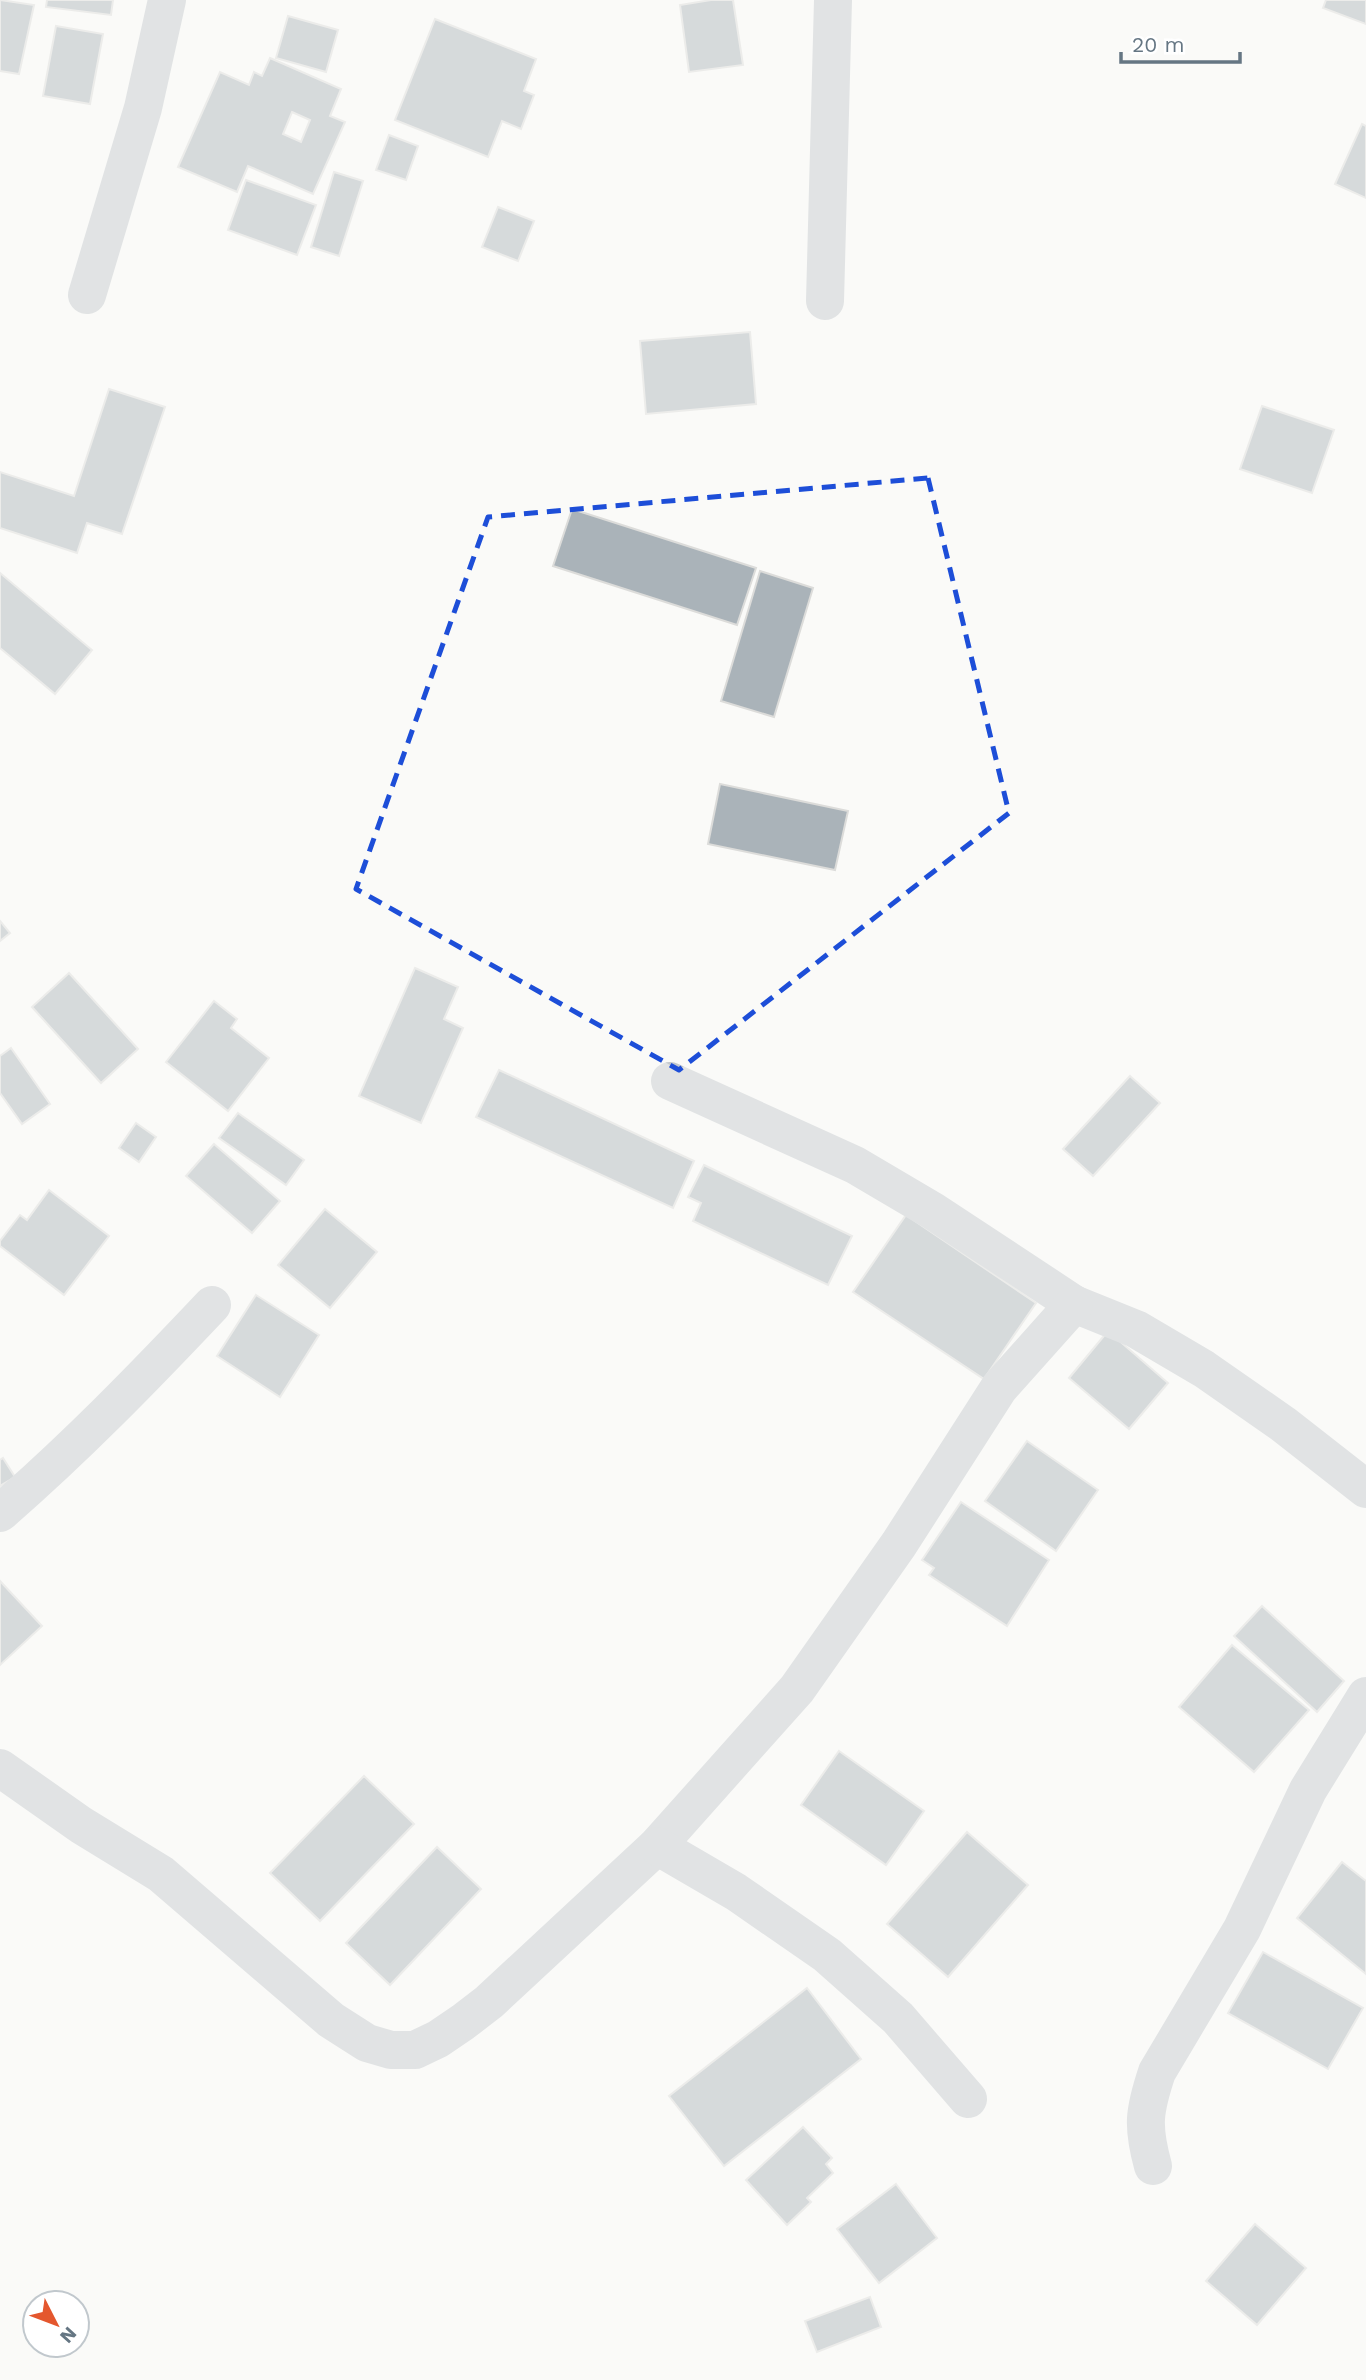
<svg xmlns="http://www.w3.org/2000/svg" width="1366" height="2380" viewBox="0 0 1366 2380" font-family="'Work Sans',sans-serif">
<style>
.building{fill:#aab3b9;stroke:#dcdcda;stroke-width:2;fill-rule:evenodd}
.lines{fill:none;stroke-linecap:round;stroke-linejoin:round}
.minor{stroke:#c3c8cc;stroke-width:38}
.marked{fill:none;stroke:#1d4ed8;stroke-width:5;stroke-dasharray:14 9;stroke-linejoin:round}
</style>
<rect width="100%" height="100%" fill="#fafaf8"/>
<g class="building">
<polygon points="0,0 34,5 19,74 0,71"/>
<polygon points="47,0 113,0 111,15 46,7"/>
<polygon points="711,0 733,0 743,65 689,72 680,5"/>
<polygon points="1326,0 1366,0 1366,24 1323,8"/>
<polygon points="288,16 338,30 326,72 276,58"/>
<polygon points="435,19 536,59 524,91 534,95 521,129 502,121 488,157 395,120"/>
<polygon points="56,26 103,34 90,104 43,96"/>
<path d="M270,58L341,89L330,116L345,122L313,194L248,166L237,192L178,167L220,72L249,85L254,72L262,76ZM292,112L310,120L301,142L283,134Z"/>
<polygon points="1362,124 1366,126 1366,198 1335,184"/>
<polygon points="389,135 418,146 406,180 376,170"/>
<polygon points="334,172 363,181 339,256 311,247"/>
<polygon points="246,180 316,205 297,255 228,230"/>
<polygon points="498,207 534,221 518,261 482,247"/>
<polygon points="750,332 756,404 646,414 640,341"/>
<polygon points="109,389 165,407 122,534 87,523 77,553 0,528 0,472 74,496"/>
<polygon points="1262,406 1334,430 1312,493 1240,469"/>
<polygon points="572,509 756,568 737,625 553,566"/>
<polygon points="760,571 813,588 774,717 721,701"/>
<polygon points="0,573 92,650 55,694 0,648"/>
<polygon points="720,784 848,811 835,870 708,844"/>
<polygon points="0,921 10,933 0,941"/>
<polygon points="415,968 458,987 444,1019 463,1028 421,1123 359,1096"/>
<polygon points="69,973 138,1049 101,1083 32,1007"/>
<polygon points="214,1001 237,1019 231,1028 269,1058 228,1111 166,1062"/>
<polygon points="11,1048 50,1104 22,1124 0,1093 0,1056"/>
<polygon points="499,1070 694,1161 673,1208 476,1117"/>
<polygon points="1130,1076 1160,1103 1093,1176 1063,1149"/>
<polygon points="238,1113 304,1160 286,1185 219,1138"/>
<polygon points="136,1123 156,1137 139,1162 119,1148"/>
<polygon points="214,1144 280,1201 252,1233 186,1176"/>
<polygon points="704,1165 852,1236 828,1285 693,1221 701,1203 688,1197"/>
<polygon points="49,1190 109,1236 64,1295 0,1246 0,1241 20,1215 27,1220"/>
<polygon points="325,1209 377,1252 330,1308 278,1265"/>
<polygon points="906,1215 1036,1303 984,1379 853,1292"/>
<polygon points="256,1295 319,1335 280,1397 217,1356"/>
<polygon points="1108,1331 1168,1383 1129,1429 1069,1378"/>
<polygon points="1027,1441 1098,1490 1056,1551 985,1501"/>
<polygon points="3,1458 15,1477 0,1486 0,1460"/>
<polygon points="961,1502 1049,1560 1007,1626 929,1575 934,1568 922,1560"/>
<polygon points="0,1581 42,1626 0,1665"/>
<polygon points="1262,1606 1344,1681 1317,1712 1234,1636"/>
<polygon points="1232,1645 1309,1710 1254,1772 1179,1707"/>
<polygon points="839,1751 924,1811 886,1865 801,1805"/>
<polygon points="364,1776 414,1824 320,1921 270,1873"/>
<polygon points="967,1832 1028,1885 948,1977 887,1924"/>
<polygon points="437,1847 481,1889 390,1985 346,1943"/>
<polygon points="1342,1862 1366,1881 1366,1974 1297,1918"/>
<polygon points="1263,1952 1363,2008 1328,2069 1228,2013"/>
<polygon points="807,1988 861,2059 724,2166 669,2096"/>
<polygon points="803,2127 832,2158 826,2164 833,2173 807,2198 811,2202 787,2225 746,2180"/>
<polygon points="896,2184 937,2238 879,2283 837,2229"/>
<polygon points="1255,2224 1306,2268 1257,2325 1206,2281"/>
<polygon points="870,2297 881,2327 817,2352 805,2321"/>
</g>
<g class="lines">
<g class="minor">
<polyline points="87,295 143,108 167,0"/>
<polyline points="825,301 833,0"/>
<polyline points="670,1081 855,1165 933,1211 1074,1304 1136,1329 1204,1369 1283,1424 1366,1489"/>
<path d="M0,1513C75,1448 144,1377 212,1305"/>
<polyline points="0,1768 81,1825 161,1874 331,2020 367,2043 391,2050 415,2050 438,2039 463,2022 489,2002 657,1846 797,1689 899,1544 999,1388 1074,1304"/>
<polyline points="657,1846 736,1892 827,1955 898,2018 968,2099"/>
<path d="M1153,2166C1142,2126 1144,2111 1157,2072L1242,1929L1308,1790L1366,1696"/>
</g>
</g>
<path d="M0 0H1366V2380H0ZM928,478L1009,813L679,1070L356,889L488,517Z" fill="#fafaf8" fill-opacity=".55" fill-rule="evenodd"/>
<path class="marked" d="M928,478L1009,813L679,1070L356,889L488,517Z"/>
<g transform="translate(56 2324) rotate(132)"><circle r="33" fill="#ffffff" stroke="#c1c8cd" stroke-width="2"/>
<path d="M0-5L12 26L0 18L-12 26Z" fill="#e4572e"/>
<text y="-10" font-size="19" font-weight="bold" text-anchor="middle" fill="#657683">N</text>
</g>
<path d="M1121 52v10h119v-10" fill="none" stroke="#657683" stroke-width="3.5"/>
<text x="1132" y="52" font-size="21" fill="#657683" stroke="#ffffff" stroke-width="5" paint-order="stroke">20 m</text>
</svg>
